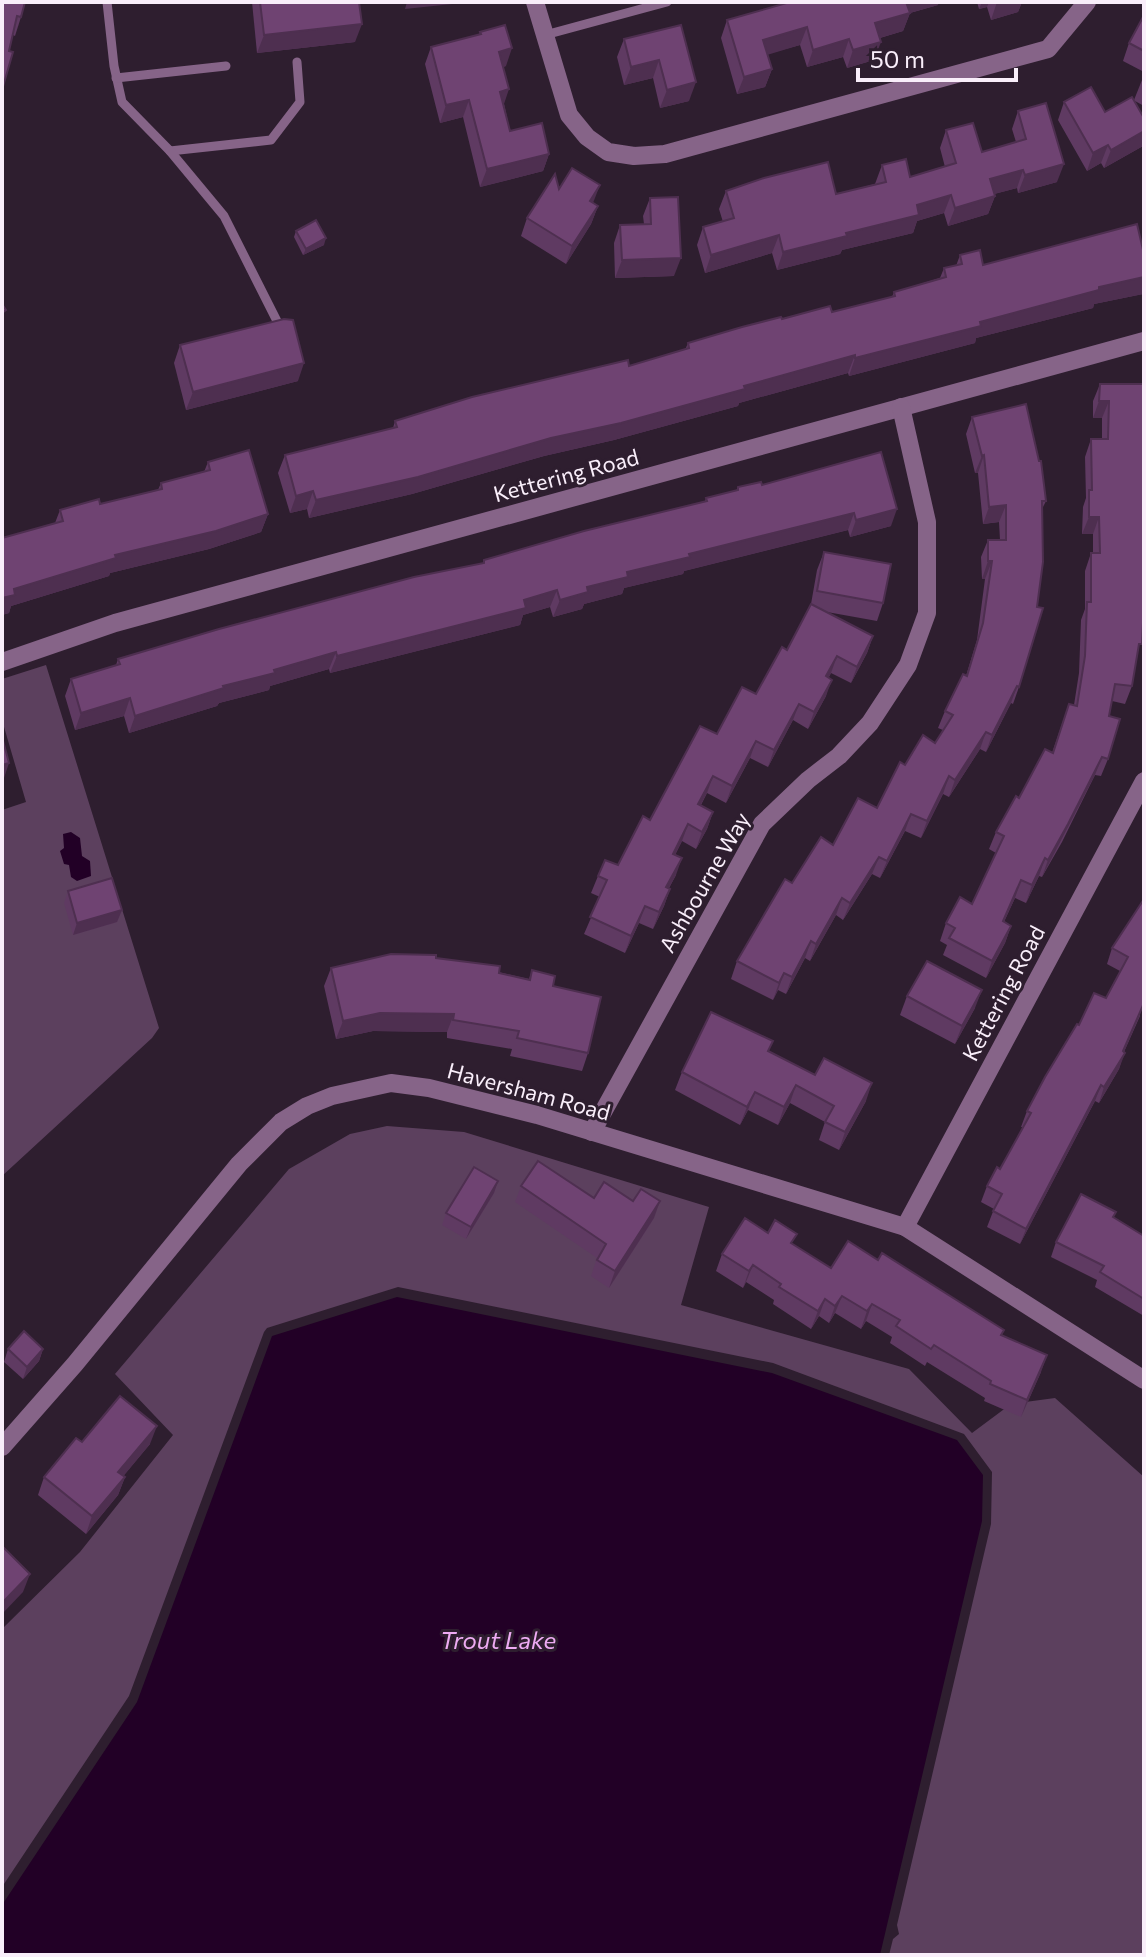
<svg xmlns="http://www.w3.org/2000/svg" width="1146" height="1957" viewBox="0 0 1146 1957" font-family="Commissioner,sans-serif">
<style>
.green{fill:#5c405e}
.water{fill:#220026}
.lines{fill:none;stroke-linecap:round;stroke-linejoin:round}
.lane{stroke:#866488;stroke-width:9}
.street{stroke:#866488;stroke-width:18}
.wall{fill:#5f3a62}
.shaded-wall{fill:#4e2f50}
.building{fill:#6f4372;stroke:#4e2f50;stroke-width:2}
.labels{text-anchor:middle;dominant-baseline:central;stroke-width:6;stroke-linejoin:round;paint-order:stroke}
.street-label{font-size:22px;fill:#f9eefa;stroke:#2e1e2f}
.water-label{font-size:24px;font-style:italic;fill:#eeabf3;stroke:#2e1e2f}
</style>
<rect width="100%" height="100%" fill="#2e1e2f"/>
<g class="green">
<polygon points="46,665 159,1028 152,1038 2,1176 2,810 26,802 2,720 2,679"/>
<polygon points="387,1126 464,1132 709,1207 681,1305 909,1369 972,1433 1011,1404 1055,1398 1144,1477 1144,1955 889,1955 893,1939 899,1934 897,1925 991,1524 992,1472 964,1434 773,1363 398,1287 267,1328 264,1332 129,1696 2,1887 2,1629 80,1552 173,1435 115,1374 289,1169 350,1134"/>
</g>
<g class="water">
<polygon points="71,832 80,838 82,856 90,861 91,876 77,881 71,877 69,865 64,864 60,851 64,848 63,834"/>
<polygon points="397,1297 772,1373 957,1440 983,1475 982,1521 880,1955 2,1955 2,1905 137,1702 272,1336"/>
</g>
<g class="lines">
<g class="lane">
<polyline points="107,2 114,66 122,102 170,151 271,140 300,102 297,62"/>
<polyline points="545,35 667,2"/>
<polyline points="116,78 226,66"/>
<polyline points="170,151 224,216 282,331"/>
</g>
<g class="street">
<polyline points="535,2 569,115 587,137 608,152 634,156 665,154 1048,49 1087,2"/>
<polyline points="2,662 115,623 1144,341"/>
<polyline points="592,1132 762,824 808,780 839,756 870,723 908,665 927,613 927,522 901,407"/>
<polyline points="905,1227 1144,781"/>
<polyline points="2,1447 75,1364 239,1164 281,1122 307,1106 332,1096 391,1083 429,1088 537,1115 905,1227 1144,1380"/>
</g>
</g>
<g class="wall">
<polygon points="2,2 21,17 15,36 13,35"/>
<polygon points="252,2 359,2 355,42 257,53"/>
<polygon points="977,2 1022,2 1018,12 991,20 987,7 979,9"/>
<polygon points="938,5 910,13 903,31 880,38 874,60 847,68 843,57 807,67 800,45 767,54 772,69 765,87 737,94 721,38 727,20"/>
<polygon points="1144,17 1144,72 1123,61 1129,43"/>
<polygon points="681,25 689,101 660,108 653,78 624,85 617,57 624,39"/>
<polygon points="480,32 506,66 503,67 504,104 510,131 549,154 543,171 480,187 463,117 440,123 425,64 431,47 479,35"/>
<polygon points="1144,75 1144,106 1135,101 1143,146 1104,168 1101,163 1087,171 1058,120 1064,102 1105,112 1134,100"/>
<polygon points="1018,111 1057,182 1018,193 1017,188 994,194 995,196 988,214 948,226 944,213 917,221 913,233 842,250 840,254 777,270 772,253 705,273 697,245 703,227 723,222 719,209 726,191 836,194 875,184 882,165 910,177 945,167 940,148 946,130 982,152 1016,142 1012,129"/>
<polygon points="559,189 598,206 591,224 566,264 521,236 527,218"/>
<polygon points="650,198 674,276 615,278 614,243 620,225 644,224 643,216"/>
<polygon points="296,231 324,245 303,255 294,237"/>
<polygon points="960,255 983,265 1143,294 1094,304 1093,308 976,338 975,343 849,376 848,373 739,403 738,406 614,440 544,456 412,494 309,518 307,509 290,513 278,473 285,455 393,428 395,421 629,366 685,350 688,343 782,319 832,312 892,297 894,292 940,278 944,268 956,266"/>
<polygon points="180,345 298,381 186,410 174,363"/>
<polygon points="1100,384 1144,384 1136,661 1132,686 1125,704 1112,701 1109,716 1108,759 1101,776 1095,775 1062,842 1042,877 1039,876 1026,903 1015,898 1004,922 1011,926 1005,943 986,978 943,955 947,945 940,941 946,923 972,904 996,853 989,849 996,832 1052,753 1069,704 1074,705 1079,673 1081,620 1085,609 1085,571 1091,553 1093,553 1093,534 1082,534 1083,507 1086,498 1085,457 1091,439 1102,439 1102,418 1093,418 1093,401"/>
<polygon points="972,417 1046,501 1042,509 1019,687 1013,704 1011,703 986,752 980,749 949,797 943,794 921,838 905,831 880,878 872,874 843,920 836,915 810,961 805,958 786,994 778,990 773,1000 731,979 737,961 792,883 833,845 877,808 905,765 935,743 943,730 938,728 945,711 966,676 977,640 985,579 982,579 981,557 988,540 1000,540 999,522 983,524 978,473 975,473 966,434"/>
<polygon points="881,452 891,526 850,537 848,530 684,571 683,574 624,588 622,594 584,604 582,609 553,617 550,607 523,615 520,625 330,673 329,669 270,686 269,690 219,703 217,706 129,733 124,716 75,730 65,696 71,679 116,665 118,659 483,563 484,560 705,501 706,498 736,491 738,487 762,485"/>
<polygon points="208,462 268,514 261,532 209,549 110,573 109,576 11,606 9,613 2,615 55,523 60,510 100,504 158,490 161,483 204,472"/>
<polygon points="824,552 883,603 877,621 827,612 873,636 867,653 851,683 831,673 829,677 826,696 808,729 793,720 768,767 750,758 726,803 707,793 701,805 713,812 707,829 696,849 682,841 675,855 676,875 669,888 670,889 664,906 653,929 639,923 625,953 584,934 600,897 591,893 598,876 618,865 650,820 717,734 756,694 787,650 811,604 817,570"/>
<polygon points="68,891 122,910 117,922 73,935 64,903"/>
<polygon points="1144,899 1140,1016 1124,1052 1119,1069 1099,1103 1095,1101 1020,1244 987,1227 994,1209 981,1202 987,1186 1000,1169 1023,1127 1021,1127 1027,1111 1079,1025 1106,998 1120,971 1107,964 1112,948"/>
<polygon points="436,958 529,979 532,970 553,986 588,1053 582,1071 510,1056 512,1049 447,1038 447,1032 373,1031 336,1039 324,986 331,968"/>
<polygon points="907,996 975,1008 955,1044 900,1015"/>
<polygon points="769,1051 866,1101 839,1150 819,1140 825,1122 790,1103 778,1125 748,1110 740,1125 675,1090 682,1072"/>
<polygon points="498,1181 494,1193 466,1239 442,1225 446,1213"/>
<polygon points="521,1186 594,1198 654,1218 609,1288 591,1276 597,1258 515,1202"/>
<polygon points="1113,1218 1144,1236 1144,1316 1095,1287 1097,1280 1051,1257 1056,1242"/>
<polygon points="768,1233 793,1244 831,1268 1002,1335 1041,1372 1021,1417 984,1401 985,1398 927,1362 925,1366 890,1343 892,1337 866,1321 861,1329 835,1313 829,1323 819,1316 811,1329 773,1304 774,1300 746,1282 743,1288 716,1271 722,1254"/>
<polygon points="8,1349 43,1349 39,1361 23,1379 4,1362"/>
<polygon points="82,1442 150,1444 123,1476 125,1477 118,1495 86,1534 38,1495 44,1477"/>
</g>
<g class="shaded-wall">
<polygon points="407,2 471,2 405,9"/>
<polygon points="904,2 939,2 938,5 899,16"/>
<polygon points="982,2 989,2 987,7 979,9"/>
<polygon points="997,2 1022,2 1018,12 991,20"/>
<polygon points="910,13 903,31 869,41 875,23"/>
<polygon points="362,24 355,42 257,53 264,35"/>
<polygon points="807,27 800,45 757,58 763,40"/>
<polygon points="849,39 843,57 807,67 813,50"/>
<polygon points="881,42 874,60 847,68 853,50"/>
<polygon points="512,48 506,66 493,70 499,52"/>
<polygon points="659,60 653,78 624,85 631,67"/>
<polygon points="772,69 765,87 737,94 744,77"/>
<polygon points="696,82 689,101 660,108 667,90"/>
<polygon points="509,89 503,107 500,92"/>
<polygon points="469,100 463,117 440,123 446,105"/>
<polygon points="1144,131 1143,146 1104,168 1111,150"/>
<polygon points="1108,145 1101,163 1087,171 1093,153"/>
<polygon points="549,154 543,171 480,187 487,169"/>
<polygon points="1064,164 1057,182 1018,193 1025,175"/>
<polygon points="1023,170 1017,188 983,197 990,179"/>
<polygon points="600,185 593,203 590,201"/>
<polygon points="951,195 944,213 917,221 913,233 842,250 840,254 777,270 783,252 846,233 917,205"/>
<polygon points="995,196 988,214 948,226 955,208"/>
<polygon points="598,206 591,224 566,264 572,246"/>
<polygon points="779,235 772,253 705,273 711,255"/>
<polygon points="326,238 324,245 303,255 306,249"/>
<polygon points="681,258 674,276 615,278 622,260"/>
<polygon points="1144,277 1143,294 1094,304 1093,308 976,338 975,343 849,376 855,358 1099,287"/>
<polygon points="855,355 848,373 739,403 738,406 614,440 544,456 412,494 309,518 316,500 744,386"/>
<polygon points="304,363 298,381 186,410 193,392"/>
<polygon points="1099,401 1109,401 1102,418 1093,418"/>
<polygon points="984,455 978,473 975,473 982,456"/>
<polygon points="313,491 307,509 290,513 296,496"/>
<polygon points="1006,505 999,522 983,524 989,507"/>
<polygon points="897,509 891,526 850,537 856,520"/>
<polygon points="854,513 848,530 684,571 683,574 624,588 622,594 584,604 582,609 553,617 560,600 587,587 627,572 689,554"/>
<polygon points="268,514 261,532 209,549 110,573 109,576 11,606 9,613 2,615 2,598 14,589 115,555"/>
<polygon points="1089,517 1099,517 1093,534 1082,534"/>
<polygon points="988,561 992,561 985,579 982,579"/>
<polygon points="557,590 550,607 523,615 520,625 330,673 337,656"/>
<polygon points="873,636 867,653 851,683 857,667"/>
<polygon points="336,652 329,669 270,686 269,690 219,703 217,706 129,733 135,716 223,686"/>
<polygon points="837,656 831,673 820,692 826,676"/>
<polygon points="832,680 826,696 808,729 814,712"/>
<polygon points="1017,686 1011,703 986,752 992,735"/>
<polygon points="130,698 124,716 75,730 81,713"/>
<polygon points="799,704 793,720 768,767 774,750"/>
<polygon points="986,732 980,749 949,797 955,780"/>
<polygon points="756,741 750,758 726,803 732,786"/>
<polygon points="1102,757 1095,775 1042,877 1048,860"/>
<polygon points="9,763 3,781 2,781 2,765"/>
<polygon points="713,776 707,793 692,821 698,804"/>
<polygon points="949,776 943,794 921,838 927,821"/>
<polygon points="713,812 707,829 696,849 702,832"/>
<polygon points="911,814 905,831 880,878 887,861"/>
<polygon points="688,824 682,841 667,871 673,854"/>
<polygon points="879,857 872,874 843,920 850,903"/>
<polygon points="682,858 676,875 660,904 666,887"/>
<polygon points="1045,858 1039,876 1026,903 1032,885"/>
<polygon points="1021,880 1015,898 996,938 1003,921"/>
<polygon points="670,889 664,906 653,929 659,912"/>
<polygon points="842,898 836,915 810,961 816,944"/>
<polygon points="645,906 639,923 625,953 631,936"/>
<polygon points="122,910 117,922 73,935 77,923"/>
<polygon points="1011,926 1005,943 986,978 992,961"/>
<polygon points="811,941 805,958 786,994 792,977"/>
<polygon points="784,973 778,990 773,1000 779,983"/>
<polygon points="982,990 975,1008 955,1044 962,1026"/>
<polygon points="1144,1004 1118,1066 1125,1053 1119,1069 1099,1103 1104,1087 1123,1051"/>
<polygon points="380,1013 454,1014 447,1032 373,1031 336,1039 343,1021"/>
<polygon points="872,1083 866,1101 839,1150 845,1132"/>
<polygon points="796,1085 790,1103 778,1125 784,1107"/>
<polygon points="1101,1085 1095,1101 1020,1244 1026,1229"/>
<polygon points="755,1092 748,1110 740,1125 747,1107"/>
<polygon points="498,1181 494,1193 466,1239 471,1227"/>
<polygon points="660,1201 654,1218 609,1288 615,1271"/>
<polygon points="753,1265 746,1282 743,1288 749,1271"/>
<polygon points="842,1296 835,1313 829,1323 835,1306"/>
<polygon points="825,1299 819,1316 811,1329 818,1311"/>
<polygon points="872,1304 866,1321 861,1329 867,1311"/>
<polygon points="43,1349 39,1361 23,1379 27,1367"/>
<polygon points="1047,1355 1041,1372 1021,1417 1027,1400"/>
<polygon points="157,1426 150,1444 112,1490 118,1472"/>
<polygon points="125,1477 118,1495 86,1534 92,1516"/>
<polygon points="30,1574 23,1592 2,1614 2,1603"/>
</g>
<g class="building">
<polygon points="2,2 25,2 21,17 17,16 9,51 13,52 2,90"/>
<polygon points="260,2 359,2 362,24 264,35"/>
<polygon points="790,2 906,2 910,13 875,23 881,42 853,50 849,39 813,50 807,27 763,40 772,69 744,77 727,20"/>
<polygon points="1143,17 1144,17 1144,51 1129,43"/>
<polygon points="505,25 512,48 499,52 509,89 500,92 510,131 542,123 549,154 487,169 469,100 446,105 431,47 481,34 480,32"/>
<polygon points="681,25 696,82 667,90 659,60 631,67 624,39"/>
<polygon points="1091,87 1105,112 1132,97 1144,118 1144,131 1111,150 1108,145 1093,153 1064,102"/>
<polygon points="1046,103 1064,164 1025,175 1023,170 990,179 995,196 955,208 951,195 917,205 919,215 846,233 847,236 783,252 779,235 711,255 703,227 734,218 726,191 764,178 828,162 836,194 886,182 882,165 906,159 910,177 956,163 946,130 973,123 982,152 1026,139 1018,111"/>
<polygon points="572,168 600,185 590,201 598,206 572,246 527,218 555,174 559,189"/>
<polygon points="678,197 681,258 622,260 620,225 651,224 650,198"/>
<polygon points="316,220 326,238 306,249 296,231"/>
<polygon points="1137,224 1144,254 1144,277 1099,287 1099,290 980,322 981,326 855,358 855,355 744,386 745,389 621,423 551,438 418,477 316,500 313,491 296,496 285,455 397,427 395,421 472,397 628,360 629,366 689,348 688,343 742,327 781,317 782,319 830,306 832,312 895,296 894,292 946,277 944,268 962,264 960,255 980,250 983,265"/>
<polygon points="2,304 6,310 2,313"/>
<polygon points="284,319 293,320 304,363 193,392 180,345"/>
<polygon points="1100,384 1144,384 1144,602 1142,644 1139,644 1132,686 1115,684 1109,716 1120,719 1108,759 1102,757 1068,824 1048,860 1045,858 1032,885 1021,880 1003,921 1011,926 992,961 949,938 955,928 946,923 960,897 972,904 1004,836 996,832 1016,796 1019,798 1045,749 1053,753 1069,704 1077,706 1085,656 1087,602 1091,602 1091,553 1100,553 1099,517 1089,517 1089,490 1092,490 1091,439 1108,439 1109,401 1099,401"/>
<polygon points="1026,404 1039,461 1041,461 1046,501 1042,501 1043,562 1037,607 1043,608 1019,687 1017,686 992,735 986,732 955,780 949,776 927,821 911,814 887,861 879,857 850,903 842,898 816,944 811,941 792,977 784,973 779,983 737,961 785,879 792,883 821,837 833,845 858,798 877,808 900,762 905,765 923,735 935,743 953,715 945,711 963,674 967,676 983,623 992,561 988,561 988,540 1006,540 1006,505 989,507 984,455 982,456 972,417"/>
<polygon points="249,450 268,514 216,531 115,555 116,558 14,589 15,595 2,598 2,538 63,521 60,510 99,499 100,504 162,489 161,483 210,470 208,462"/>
<polygon points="881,452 897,509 856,520 854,513 689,554 690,557 627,572 628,577 587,587 588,592 560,600 557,590 524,600 526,608 337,656 336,652 274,670 275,673 223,686 224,688 135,716 130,698 81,713 71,679 120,664 118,659 219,629 414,577 484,563 484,560 584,531 707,501 706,498 738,490 738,487 761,482 762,485"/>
<polygon points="824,552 891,564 883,603 817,591"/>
<polygon points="811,604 873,636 857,667 837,656 826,676 832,680 814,712 799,704 774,750 756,741 732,786 713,776 698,804 713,812 702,832 688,824 673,854 682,858 666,887 670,889 659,912 645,906 631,936 590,917 607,880 598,876 605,860 618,865 643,816 650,820 700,726 717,734 742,687 756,694 782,647 787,650"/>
<polygon points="2,737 9,763 2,765"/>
<polygon points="112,878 122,910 77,923 68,891"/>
<polygon points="1144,899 1144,1003 1123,1051 1125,1053 1104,1087 1101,1085 1026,1229 993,1211 1002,1194 987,1186 997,1167 1000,1169 1031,1113 1027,1111 1045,1077 1077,1024 1079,1025 1094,993 1106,998 1128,957 1112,948"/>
<polygon points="391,954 436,955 436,958 500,966 499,973 530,980 532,970 555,976 553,986 601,997 588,1053 517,1038 519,1031 453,1020 454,1014 380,1013 343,1021 331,968"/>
<polygon points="927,961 982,990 962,1026 907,996"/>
<polygon points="711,1012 773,1041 768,1051 815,1075 824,1058 872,1083 845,1132 825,1122 834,1106 796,1085 784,1107 755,1092 747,1107 682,1072"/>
<polygon points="538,1161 594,1198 604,1182 633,1201 641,1189 660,1201 615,1271 597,1260 606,1244 521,1186"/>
<polygon points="474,1167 498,1181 471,1227 446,1213"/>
<polygon points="1081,1194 1116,1212 1113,1217 1144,1236 1144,1299 1100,1272 1104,1266 1056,1242"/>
<polygon points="745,1218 768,1233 775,1220 797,1234 791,1243 831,1268 848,1241 878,1260 882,1253 1004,1330 1001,1335 1047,1355 1027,1400 990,1384 991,1381 934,1345 931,1349 896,1326 900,1320 872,1304 867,1311 842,1296 835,1306 825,1299 818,1311 779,1287 781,1284 753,1265 749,1271 722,1254"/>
<polygon points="24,1331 43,1349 27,1367 8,1349"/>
<polygon points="120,1396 157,1426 118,1472 125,1477 92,1516 44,1477 76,1438 82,1442"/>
<polygon points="2,1546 30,1574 2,1603"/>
</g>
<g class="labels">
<g class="street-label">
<text transform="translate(566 475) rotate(-15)">Kettering Road</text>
<text transform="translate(704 882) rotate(-60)">Ashbourne Way</text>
<text transform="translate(1003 993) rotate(-62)">Kettering Road</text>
<text transform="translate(529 1091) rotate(15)">Haversham Road</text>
</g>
<g class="water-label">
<text x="498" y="1639">Trout Lake</text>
</g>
</g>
<rect width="1146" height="1957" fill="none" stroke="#f9eefa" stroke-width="8"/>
<path d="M858 68v12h158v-12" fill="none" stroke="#f9eefa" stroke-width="4"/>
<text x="870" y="68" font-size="24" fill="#f9eefa" stroke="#2e1e2f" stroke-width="6" paint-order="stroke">50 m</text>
</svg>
